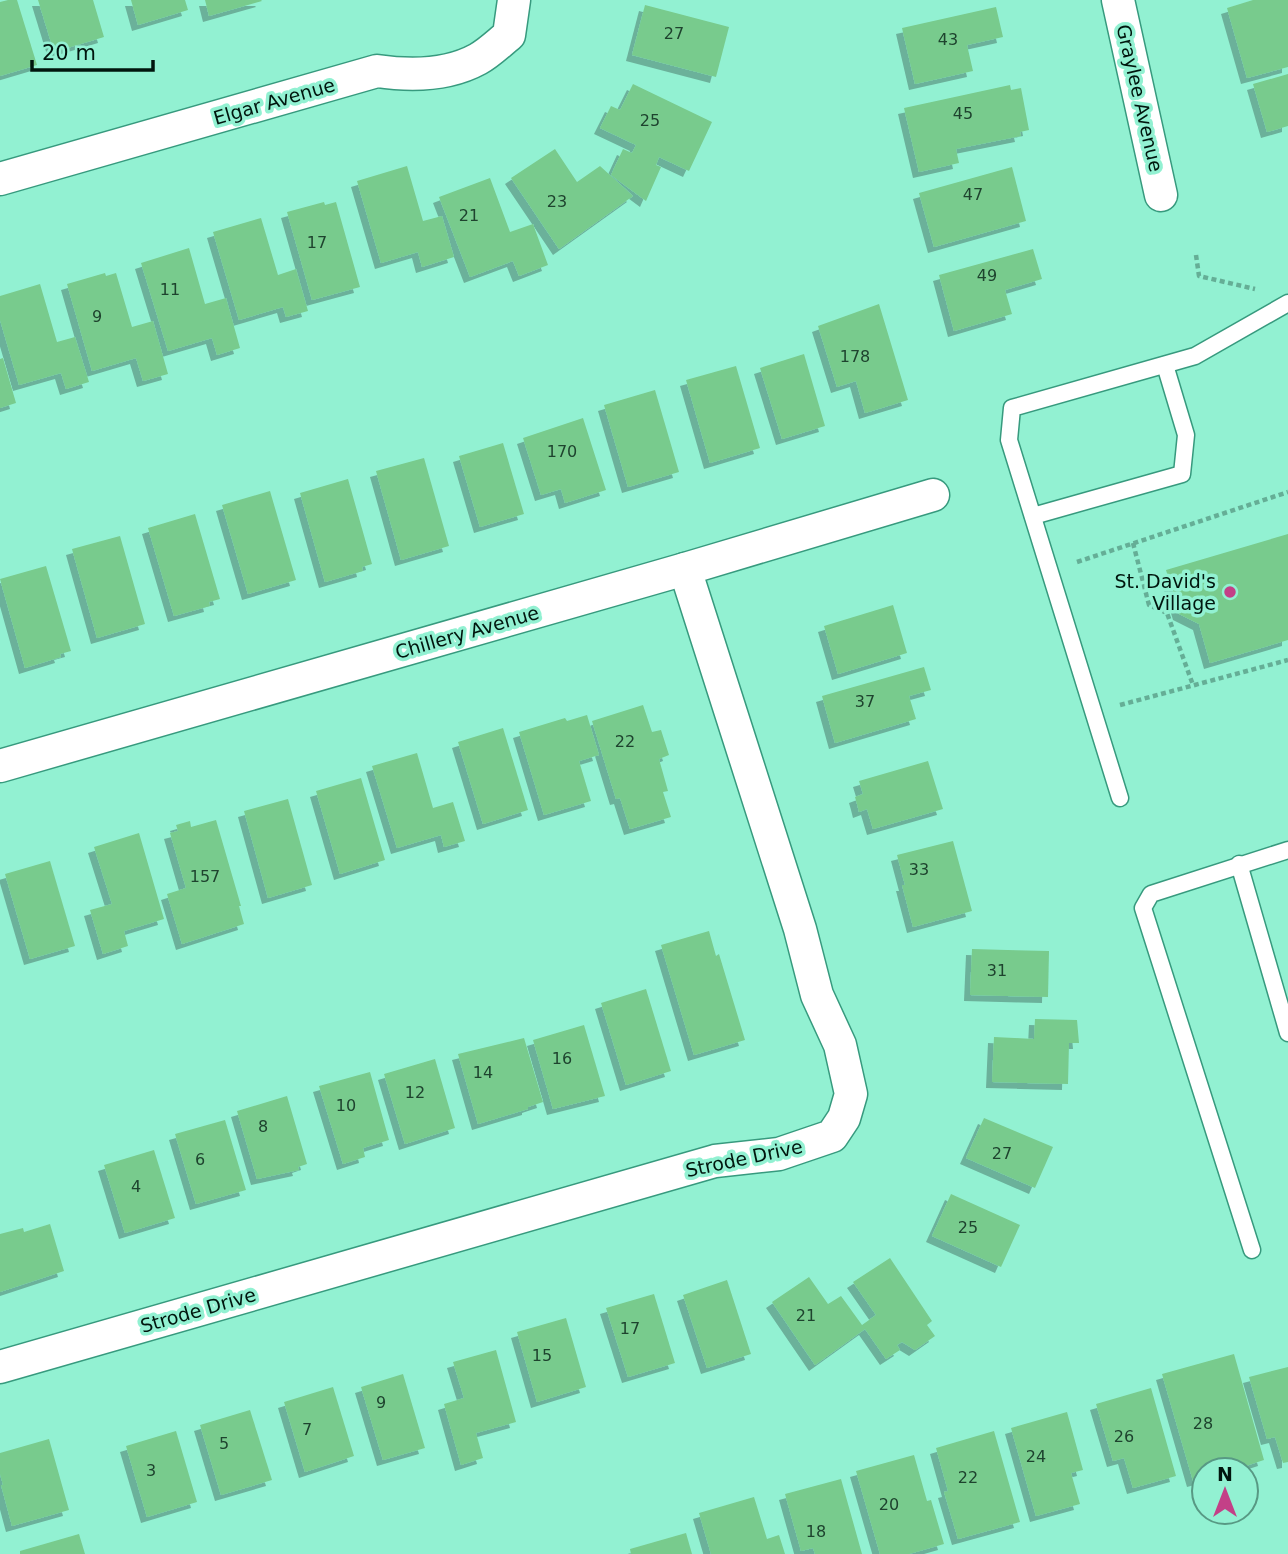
<svg xmlns="http://www.w3.org/2000/svg" width="1288" height="1554" viewBox="0 0 1288 1554" font-family="'DejaVu Sans',sans-serif">
<style>
.building{fill:#78cb8d;filter:url(#shadow)}
.lines{fill:none;stroke-linecap:round;stroke-linejoin:round}
.service-casing{stroke:#379a7e;stroke-width:19}
.minor-casing{stroke:#379a7e;stroke-width:35}
.path{stroke:#65ae96;stroke-width:4.5;stroke-dasharray:5 3.5;stroke-linecap:butt}
.service{stroke:#fff;stroke-width:16}
.minor{stroke:#fff;stroke-width:32}
.poi-dot{fill:#c34087;stroke:#92f1d2;stroke-width:2.5}
.labels{text-anchor:middle;dominant-baseline:central;stroke-width:7;stroke-linejoin:round;paint-order:stroke}
.number-label{font-size:16px;fill:#1e432e}
.street-label{font-size:19px;fill:#00160e;stroke:#92f1d2}
.poi-label{font-size:19px;fill:#00160e;stroke:#92f1d2;text-anchor:end}
</style>
<defs>
<filter id="shadow"><feDropShadow dx="-6" dy="6" stdDeviation="0" flood-color="#0004"/></filter>
</defs>
<rect width="100%" height="100%" fill="#92f1d2"/>
<g class="building">
<polygon points="8,0 17,0 37,65 0,76 0,2"/>
<polygon points="38,0 93,0 104,37 54,52"/>
<polygon points="131,0 185,0 188,10 138,25"/>
<polygon points="205,0 261,0 262,1 209,16"/>
<polygon points="1253,0 1288,0 1288,67 1247,78 1227,8"/>
<polygon points="645,5 729,27 716,77 632,55"/>
<polygon points="996,7 1003,37 967,45 973,71 915,84 902,28"/>
<polygon points="1288,74 1288,126 1267,132 1253,84"/>
<polygon points="633,84 712,122 689,171 659,157 656,165 661,167 646,201 611,175 623,149 632,153 636,145 600,128 611,106 620,110"/>
<polygon points="1010,85 1011,90 1021,88 1029,130 1020,132 1021,136 956,149 959,163 919,172 904,108"/>
<polygon points="555,149 577,182 600,166 633,196 559,249 511,178"/>
<polygon points="407,166 423,221 442,216 454,257 422,267 418,252 381,263 357,181"/>
<polygon points="1012,167 1026,221 934,247 919,193"/>
<polygon points="490,178 510,232 533,224 548,265 519,276 513,261 470,277 439,197"/>
<polygon points="324,202 325,205 336,202 360,287 312,300 287,212"/>
<polygon points="261,218 278,275 296,269 308,311 286,317 283,307 239,320 213,232"/>
<polygon points="189,248 205,304 226,298 240,348 217,355 212,338 168,351 141,263"/>
<polygon points="1033,249 1042,279 1005,290 1012,314 954,331 939,275"/>
<polygon points="105,273 106,276 116,273 132,327 153,321 168,374 143,381 136,358 92,371 67,284"/>
<polygon points="40,284 57,342 75,337 89,382 66,389 61,373 19,385 0,320 0,296"/>
<polygon points="879,304 908,400 865,413 856,381 837,387 818,326"/>
<polygon points="804,354 825,426 782,439 760,368"/>
<polygon points="3,358 16,403 0,408 0,359"/>
<polygon points="736,366 760,448 710,463 686,380"/>
<polygon points="655,390 679,472 628,487 604,405"/>
<polygon points="583,418 606,490 565,503 561,489 541,495 523,438"/>
<polygon points="503,443 524,514 480,527 459,456"/>
<polygon points="424,458 449,546 401,560 376,471"/>
<polygon points="348,479 372,564 362,567 363,571 325,582 300,493"/>
<polygon points="270,491 296,580 248,594 222,505"/>
<polygon points="195,514 220,599 209,602 210,606 174,616 148,528"/>
<polygon points="1288,534 1288,640 1210,663 1199,624 1179,614 1166,570"/>
<polygon points="120,536 145,624 97,638 72,549"/>
<polygon points="46,566 71,651 60,654 61,657 25,668 0,579"/>
<polygon points="893,605 907,653 838,674 824,626"/>
<polygon points="924,667 931,690 909,696 916,719 835,743 822,696"/>
<polygon points="643,705 652,732 661,730 669,755 659,759 668,791 663,792 671,817 630,829 620,798 616,799 592,721"/>
<polygon points="587,715 599,755 579,761 591,801 544,815 519,732 565,718 567,721"/>
<polygon points="503,728 528,810 483,824 458,742"/>
<polygon points="417,753 433,808 453,802 465,841 444,847 441,835 397,848 372,766"/>
<polygon points="928,761 943,809 873,829 867,809 859,812 857,804 855,797 863,794 859,781"/>
<polygon points="361,778 385,860 340,874 316,791"/>
<polygon points="288,799 312,885 268,898 244,811"/>
<polygon points="216,820 241,906 239,906 244,924 182,944 167,894 186,888 170,833 178,831 176,825 190,821 191,827"/>
<polygon points="139,833 164,919 124,931 128,946 103,954 90,910 112,904 94,847"/>
<polygon points="953,841 972,911 913,927 902,885 905,885 897,855"/>
<polygon points="50,861 75,946 30,959 5,874"/>
<polygon points="709,931 716,956 719,954 745,1040 694,1055 661,945"/>
<polygon points="972,949 1049,951 1048,997 970,995"/>
<polygon points="646,989 671,1071 626,1085 601,1003"/>
<polygon points="1035,1019 1077,1020 1079,1043 1069,1043 1068,1084 992,1082 994,1037 1034,1039"/>
<polygon points="584,1025 605,1096 553,1109 533,1040"/>
<polygon points="524,1038 543,1102 528,1107 528,1109 478,1124 458,1054"/>
<polygon points="435,1059 455,1128 405,1144 384,1074"/>
<polygon points="370,1072 389,1140 363,1148 365,1157 343,1164 319,1086"/>
<polygon points="287,1096 307,1164 298,1167 299,1170 257,1179 237,1111"/>
<polygon points="984,1118 1053,1147 1035,1188 966,1158"/>
<polygon points="225,1120 246,1190 196,1204 175,1134"/>
<polygon points="154,1150 175,1218 125,1233 104,1165"/>
<polygon points="951,1194 1020,1225 1001,1267 932,1236"/>
<polygon points="50,1224 64,1271 0,1292 0,1234 23,1228 24,1232"/>
<polygon points="890,1258 932,1321 927,1325 935,1336 915,1350 902,1342 897,1345 900,1350 886,1359 865,1329 815,1365 772,1302 809,1277 828,1304 841,1296 862,1325 876,1315 853,1282"/>
<polygon points="727,1280 751,1354 707,1368 683,1295"/>
<polygon points="654,1294 675,1363 628,1377 606,1308"/>
<polygon points="566,1318 586,1387 537,1402 517,1332"/>
<polygon points="496,1350 516,1422 476,1433 483,1458 461,1465 444,1404 464,1398 453,1362"/>
<polygon points="1234,1354 1264,1460 1233,1470 1204,1470 1204,1478 1193,1481 1162,1374"/>
<polygon points="1288,1367 1288,1462 1283,1463 1275,1437 1267,1439 1249,1377"/>
<polygon points="403,1374 425,1448 383,1460 361,1387"/>
<polygon points="333,1387 354,1456 305,1472 284,1402"/>
<polygon points="1151,1388 1176,1476 1133,1488 1124,1458 1113,1461 1096,1404"/>
<polygon points="250,1410 272,1480 221,1495 200,1425"/>
<polygon points="1067,1412 1083,1470 1071,1473 1080,1504 1036,1516 1011,1428"/>
<polygon points="176,1431 197,1502 147,1517 126,1446"/>
<polygon points="994,1431 1020,1522 958,1539 944,1492 948,1491 936,1448"/>
<polygon points="49,1439 69,1510 12,1526 1,1485 3,1485 0,1474 0,1453"/>
<polygon points="914,1455 927,1501 931,1500 944,1544 909,1554 880,1554 856,1471"/>
<polygon points="841,1479 862,1554 815,1554 813,1548 801,1551 785,1494"/>
<polygon points="754,1497 767,1539 779,1535 785,1554 711,1554 699,1513"/>
<polygon points="686,1533 692,1554 631,1554 630,1549"/>
<polygon points="79,1534 85,1554 20,1554 20,1551"/>
</g>
<g class="lines">
<g class="service-casing">
<g id="service">
<polyline points="1033,516 1182,474 1186,435 1165,365"/>
<polyline points="1120,798 1009,440 1012,408 1195,356 1288,303"/>
<polyline points="1239,864 1288,1033"/>
<polyline points="1252,1250 1143,908 1151,894 1288,850"/>
</g>
</g>
<g class="minor-casing">
<g id="minor">
<polyline points="1118,0 1161,195"/>
<path d="M0,179L377,71C411,76 447,76 478,59C489,53 499,43 509,35L514,0"/>
<polyline points="0,766 685,569 933,495"/>
<polyline points="0,1367 715,1161 779,1154 832,1136 844,1118 851,1094 840,1045 817,995 800,929 685,569"/>
</g>
</g>
<g class="path">
<polyline points="1196,255 1199,276 1255,289"/>
<polyline points="1133,543 1149,605 1167,613 1193,685"/>
<polyline points="1077,562 1288,492"/>
<polyline points="1120,705 1288,660"/>
</g>
<use href="#service" class="service"/>
<use href="#minor" class="minor"/>
</g>
<circle class="poi-dot" cx="1230" cy="592" r="7"/>
<g class="labels">
<g class="number-label">
<text x="674" y="33">27</text>
<text x="948" y="39">43</text>
<text x="963" y="113">45</text>
<text x="650" y="120">25</text>
<text x="973" y="194">47</text>
<text x="557" y="201">23</text>
<text x="469" y="215">21</text>
<text x="317" y="242">17</text>
<text x="987" y="275">49</text>
<text x="170" y="289">11</text>
<text x="97" y="316">9</text>
<text x="855" y="356">178</text>
<text x="562" y="451">170</text>
<text x="865" y="701">37</text>
<text x="625" y="741">22</text>
<text x="919" y="869">33</text>
<text x="205" y="876">157</text>
<text x="997" y="970">31</text>
<text x="562" y="1058">16</text>
<text x="483" y="1072">14</text>
<text x="415" y="1092">12</text>
<text x="346" y="1105">10</text>
<text x="263" y="1126">8</text>
<text x="1002" y="1153">27</text>
<text x="200" y="1159">6</text>
<text x="136" y="1186">4</text>
<text x="968" y="1227">25</text>
<text x="806" y="1315">21</text>
<text x="630" y="1328">17</text>
<text x="542" y="1355">15</text>
<text x="381" y="1402">9</text>
<text x="1203" y="1423">28</text>
<text x="307" y="1429">7</text>
<text x="1124" y="1436">26</text>
<text x="224" y="1443">5</text>
<text x="1036" y="1456">24</text>
<text x="151" y="1470">3</text>
<text x="968" y="1477">22</text>
<text x="889" y="1504">20</text>
<text x="816" y="1531">18</text>
</g>
<g class="street-label">
<text transform="translate(1140 98) rotate(77)">Graylee Avenue</text>
<text transform="translate(274 101) rotate(-16)">Elgar Avenue</text>
<text transform="translate(467 632) rotate(-16)">Chillery Avenue</text>
<text transform="translate(744 1158) rotate(-12)">Strode Drive</text>
<text transform="translate(198 1310) rotate(-16)">Strode Drive</text>
</g>
<g class="poi-label">
<text x="1216" y="581">St. David's<tspan x="1216" dy="22">Village</tspan></text>
</g>
</g>
<g transform="translate(1225 1491)"><circle r="33" fill="#92f1d2" stroke="#589984" stroke-width="2"/>
<path d="M0-5L12 26L0 18L-12 26Z" fill="#c34087"/>
<text y="-10" font-size="19" font-weight="bold" text-anchor="middle" fill="#00160e">N</text>
</g>
<path d="M32 60v10h121v-10" fill="none" stroke="#00160e" stroke-width="3.5"/>
<text x="42" y="60" font-size="21" fill="#00160e" stroke="#92f1d2" stroke-width="5" paint-order="stroke">20 m</text>
</svg>
